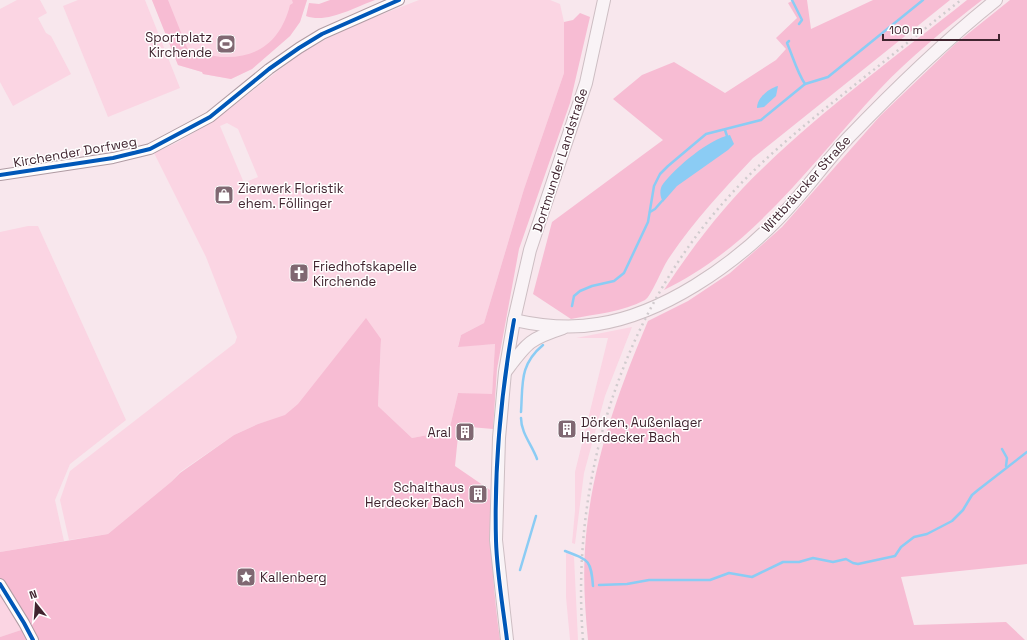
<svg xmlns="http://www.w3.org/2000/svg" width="1027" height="640" viewBox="0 0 1027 640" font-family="'Space Grotesk',sans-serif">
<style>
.green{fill:#fbd5e3;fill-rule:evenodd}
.forest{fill:#f7bcd3}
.water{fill:#8bccf4}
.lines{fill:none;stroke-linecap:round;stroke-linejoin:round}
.stream{stroke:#8bccf4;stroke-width:2.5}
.minor-casing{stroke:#af9ba3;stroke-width:12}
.major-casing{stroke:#cdbec3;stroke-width:14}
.minor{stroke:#fefbfc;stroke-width:10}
.major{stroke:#f9f3f6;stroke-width:12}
.rail{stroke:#d1cbce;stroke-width:2.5;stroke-dasharray:2 4;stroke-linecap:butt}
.cycleway-casing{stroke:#fff;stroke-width:6}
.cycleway{stroke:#0057b8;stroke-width:4}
.labels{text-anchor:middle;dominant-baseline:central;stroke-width:3;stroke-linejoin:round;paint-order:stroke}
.poi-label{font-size:13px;fill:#40242f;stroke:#fff;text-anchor:start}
.street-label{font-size:13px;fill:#40242f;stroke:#fff}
</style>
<rect width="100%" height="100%" fill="#f8e7ed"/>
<g class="green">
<polygon points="17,0 40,0 47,13 38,18 46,33 51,36 71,74 13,106 0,82 0,9"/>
<polygon points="78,0 145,0 180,88 108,117 63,6"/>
<polygon points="152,0 307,0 300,22 290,36 252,69 231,79 203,74 202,72 178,65"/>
<path d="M419,0H550L560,4L564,22V73L524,189L484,323L461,335L458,346L495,344L492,395L458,393L449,431L412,438L378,406L381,340L285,416L258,424L234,435L180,472L171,482L108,534L69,540L60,500L70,471L235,343L237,337L206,257L154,153L178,142L215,120L302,52L349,27ZM227,123L238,129L258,177L244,183L220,126Z"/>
<polygon points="28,226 38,226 126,420 70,464 55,500 64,541 0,552 0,232"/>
<polygon points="632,327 605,396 584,473 575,544 572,543 575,511 575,472 608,338 576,338"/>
<polygon points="566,552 574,557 578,640 570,640 566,597"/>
<polygon points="0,597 19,621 21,630 0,637"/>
</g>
<g class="forest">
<path d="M152,0H168L188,50C198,52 218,58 227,57C262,57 282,37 290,5L293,3L292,0H307L300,22L290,36L252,69L231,79L203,74L202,72L178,65Z"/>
<path d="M330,0H375C355,7 327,24 306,16L309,3L319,4Z"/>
<path d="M794,0H807L811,29L873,0H950L753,158C723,190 693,222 669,258C663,266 651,297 645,300C623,312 595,314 571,319L533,294L552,222L663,140L613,99L642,75L674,62L725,93L776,60L786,49L776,38L797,18L788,3Z"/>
<path d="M967,0H982C946,28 910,57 879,90C812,162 755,246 664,290C693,246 725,204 763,168C825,108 899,54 967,0Z"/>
<path d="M1010,0H1027V564L901,577L914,625L1006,622L1025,640H588C585,610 583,578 585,549C590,469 617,394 648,321L688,301L730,273L782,227L880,116L954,45Z"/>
<path d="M580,13L590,17L570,103L519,249L497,369L493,429L459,426L455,466L490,490C490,541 493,590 500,640H0V637L21,630L19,621L0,597V552L108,534L171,482L180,473L234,435L258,424L285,415L298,404L366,318L381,339L378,406L412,438L449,431L458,393L492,394L495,344L458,347L461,335L484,323L524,189L564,73V22L573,20Z"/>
</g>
<g class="water">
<path d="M778,86L776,96L764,107L757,108C757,98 769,88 778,86Z"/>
<path d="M730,135L734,144L728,150L677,186L663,202C660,197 659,189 663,184C676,167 709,139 730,135Z"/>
</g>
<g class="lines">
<g class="stream">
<polyline points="792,0 802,20 799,24"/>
<path d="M789,41L787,43C793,57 797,72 805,84"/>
<polyline points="725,130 727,136"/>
<polyline points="650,212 655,209 662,201"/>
<polyline points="572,306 574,296 580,291 592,286 614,281 624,273 648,222 654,186 660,174 668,166 706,134 761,120 805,84 828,77 923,0"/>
<path d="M521,412C523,384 519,365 543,345"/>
<path d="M521,418C521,433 532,445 537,459"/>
<polyline points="1002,449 1007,458 1006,466"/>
<path d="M565,551C589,560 591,560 593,586"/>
<polyline points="520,570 536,516"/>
<polyline points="599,585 627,584 649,580 710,580 729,573 752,577 783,562 799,562 813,558 833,562 846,559 853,563 858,564 895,556 901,547 914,537 927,534 952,521 963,510 972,495 978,490 1027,452"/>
</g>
<g class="minor-casing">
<g id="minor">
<polyline points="0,175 113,158 150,149 210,117 269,69 299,48 322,34 399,0"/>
<polyline points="0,584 24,623 33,640"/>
</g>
</g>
<g class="major-casing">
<g id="major">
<path d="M514,320C541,326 571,329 598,324C663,314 732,266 777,220C802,195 823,165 847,139C894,90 942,43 996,0"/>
<path d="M506,371C527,343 529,339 563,328"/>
<polyline points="507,640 496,540 499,438 505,372 514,320 530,250 586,83 604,0"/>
</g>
</g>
<use href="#minor" class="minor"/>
<use href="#major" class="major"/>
<path class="rail" d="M583,640C570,480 622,312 732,193C767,155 807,123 847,91C885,61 923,30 961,0"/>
<g class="cycleway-casing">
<g id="cycleway">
<polyline points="0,175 113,158 150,149 210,117 269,69 299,48 322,34 399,0"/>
<polyline points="0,584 24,623 33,640"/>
<path d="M507,640C503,607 497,574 496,541C494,467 501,393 514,320"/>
</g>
</g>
<use href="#cycleway" class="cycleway"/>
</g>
<defs>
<g id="stadium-square" transform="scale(1)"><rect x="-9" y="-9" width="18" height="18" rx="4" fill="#806872" stroke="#fff"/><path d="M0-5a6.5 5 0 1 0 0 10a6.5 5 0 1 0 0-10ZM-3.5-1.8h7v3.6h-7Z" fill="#fff"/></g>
<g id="shop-square" transform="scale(1)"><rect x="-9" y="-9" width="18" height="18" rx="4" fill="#806872" stroke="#fff"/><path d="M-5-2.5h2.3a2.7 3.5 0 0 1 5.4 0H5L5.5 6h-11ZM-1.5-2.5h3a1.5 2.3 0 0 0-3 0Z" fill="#fff"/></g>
<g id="church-square" transform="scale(1)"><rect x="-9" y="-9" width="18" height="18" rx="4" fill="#806872" stroke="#fff"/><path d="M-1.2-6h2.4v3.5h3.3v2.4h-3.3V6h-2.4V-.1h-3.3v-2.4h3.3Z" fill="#fff"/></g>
<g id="building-square" transform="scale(1)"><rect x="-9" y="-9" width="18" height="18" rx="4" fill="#806872" stroke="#fff"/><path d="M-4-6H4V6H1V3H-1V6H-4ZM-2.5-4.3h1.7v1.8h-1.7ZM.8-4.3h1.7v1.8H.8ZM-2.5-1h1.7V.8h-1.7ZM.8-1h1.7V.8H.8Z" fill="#fff"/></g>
<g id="sight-square" transform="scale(1)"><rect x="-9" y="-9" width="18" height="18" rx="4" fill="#806872" stroke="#fff"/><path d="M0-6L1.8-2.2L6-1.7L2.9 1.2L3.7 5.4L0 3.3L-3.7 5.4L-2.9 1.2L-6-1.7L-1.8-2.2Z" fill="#fff"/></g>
</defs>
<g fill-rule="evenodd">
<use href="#stadium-square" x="226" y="44"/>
<use href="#shop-square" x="224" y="195"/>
<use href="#church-square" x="299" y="273"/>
<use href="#building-square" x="567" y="429"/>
<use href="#building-square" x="465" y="432"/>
<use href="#building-square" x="478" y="494"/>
<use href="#sight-square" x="246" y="577"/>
</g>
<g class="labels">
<g class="poi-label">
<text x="212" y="37" text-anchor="end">Sportplatz<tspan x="212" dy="15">Kirchende</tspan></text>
<text x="238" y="188">Zierwerk Floristik<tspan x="238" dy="15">ehem. Föllinger</tspan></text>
<text x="313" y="266">Friedhofskapelle<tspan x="313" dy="15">Kirchende</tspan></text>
<text x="581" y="422">Dörken, Außenlager<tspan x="581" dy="15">Herdecker Bach</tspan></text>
<text x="451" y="432" text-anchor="end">Aral</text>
<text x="464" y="487" text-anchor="end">Schalthaus<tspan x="464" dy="15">Herdecker Bach</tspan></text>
<text x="260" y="577">Kallenberg</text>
</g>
<g class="street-label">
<text transform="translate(75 152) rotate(-10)">Kirchender Dorfweg</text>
<text transform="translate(560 160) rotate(-72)">Dortmunder Landstraße</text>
<text transform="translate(806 184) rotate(-48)">Wittbräucker Straße</text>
</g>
</g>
<g transform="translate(36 604) rotate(343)" stroke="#ffffff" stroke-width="3" paint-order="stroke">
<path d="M0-3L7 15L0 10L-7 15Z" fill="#40242f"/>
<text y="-6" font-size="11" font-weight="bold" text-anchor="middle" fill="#40242f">N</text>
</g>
<path d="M883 34v6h116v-6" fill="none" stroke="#40242f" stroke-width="2"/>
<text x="889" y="34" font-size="12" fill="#40242f" stroke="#ffffff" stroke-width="3" paint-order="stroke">100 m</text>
</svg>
